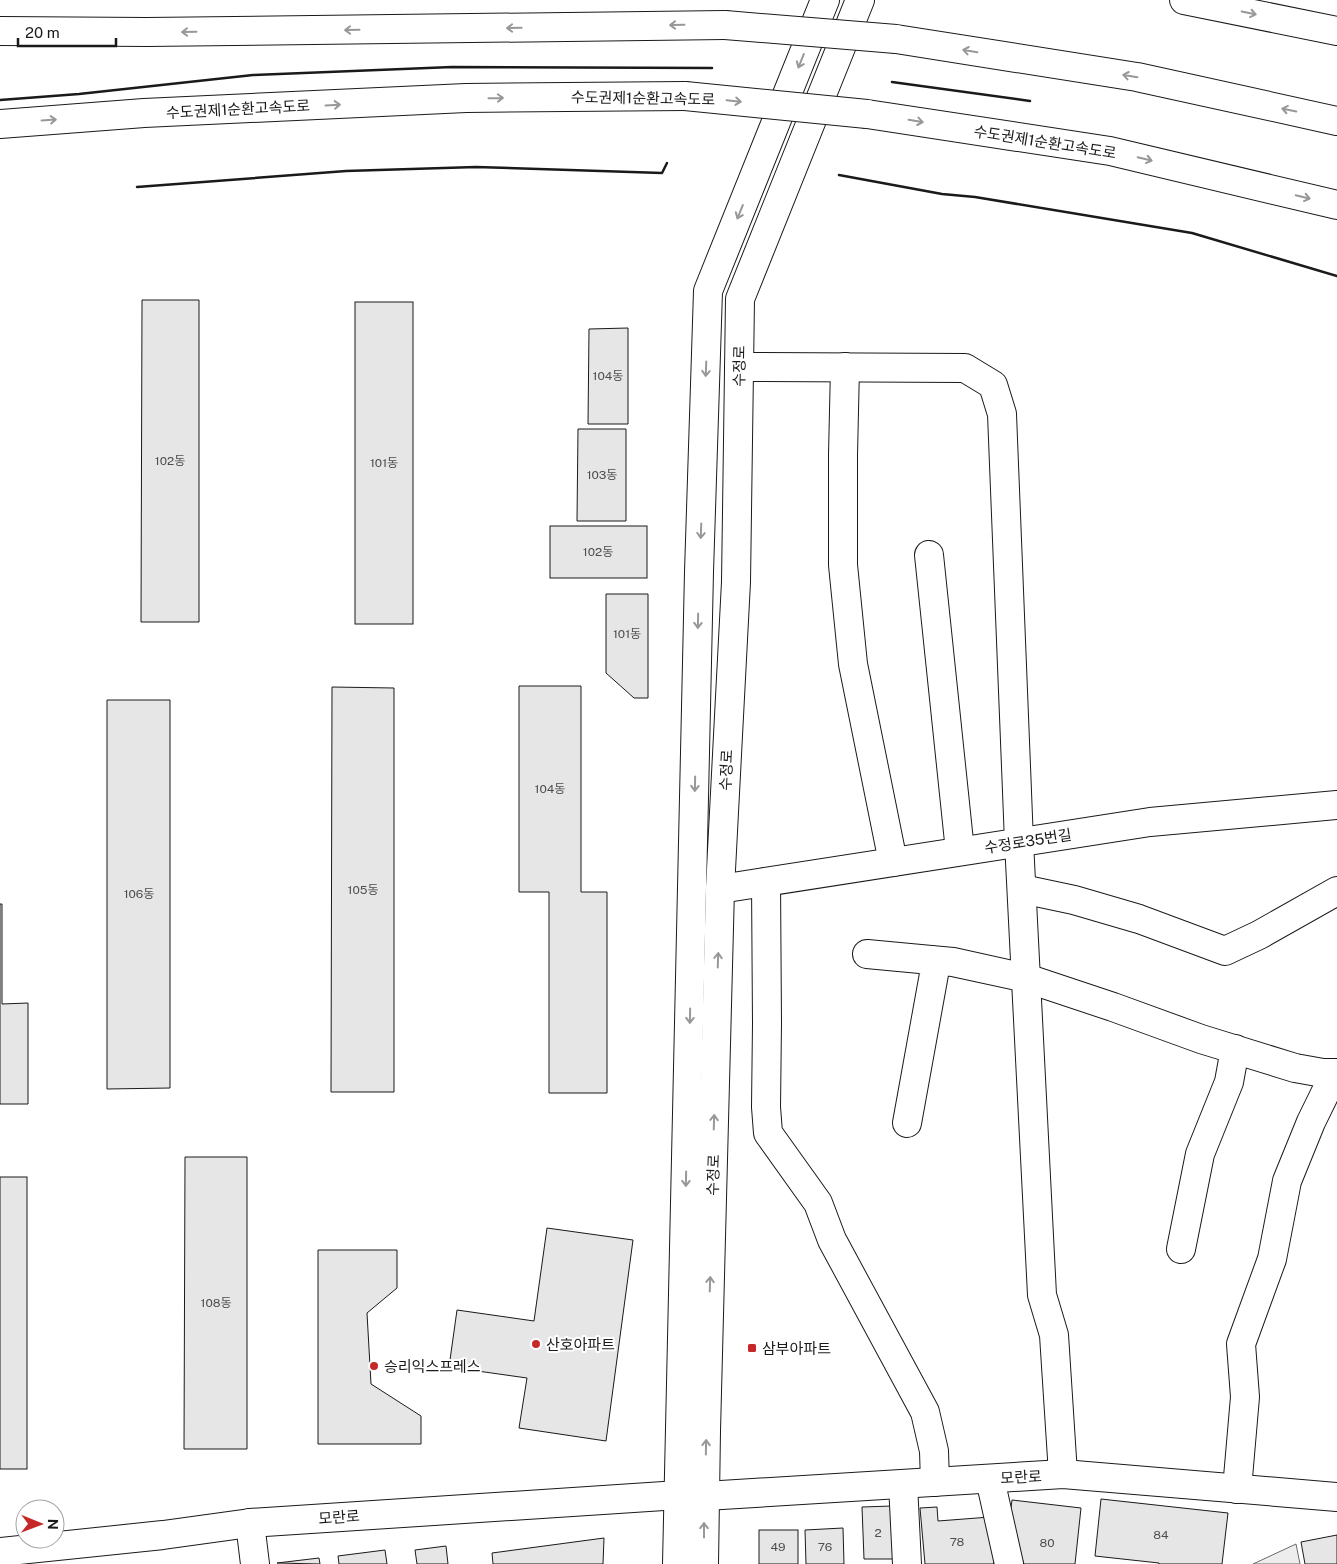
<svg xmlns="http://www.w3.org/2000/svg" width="1337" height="1564" viewBox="0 0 1337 1564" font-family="'Public Sans','Noto Sans KR',sans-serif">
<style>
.built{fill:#ededed;stroke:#6a6a6a}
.building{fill:#e6e6e6;stroke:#1a1a1a}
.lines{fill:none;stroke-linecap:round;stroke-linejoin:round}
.minor-casing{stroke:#1a1a1a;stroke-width:30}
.major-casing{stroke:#1a1a1a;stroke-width:30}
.highway-casing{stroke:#1a1a1a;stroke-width:30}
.minor{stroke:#fff;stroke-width:28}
.major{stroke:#fff;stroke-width:28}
.highway{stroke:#fff;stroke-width:28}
.highway-bridge-casing{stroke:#1a1a1a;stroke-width:30;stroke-linecap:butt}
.highway-bridge{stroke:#fff;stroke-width:28}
.wall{stroke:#1a1a1a;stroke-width:2.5}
.oneway{stroke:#989898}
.poi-dot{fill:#c62828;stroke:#fff;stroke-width:2}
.labels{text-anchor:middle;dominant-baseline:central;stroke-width:4;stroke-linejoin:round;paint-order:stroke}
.number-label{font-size:12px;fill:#4d4d4d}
.street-label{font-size:15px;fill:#1a1a1a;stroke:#fff}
.poi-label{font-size:15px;fill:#1a1a1a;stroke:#fff;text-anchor:start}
</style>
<rect width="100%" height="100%" fill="#fff"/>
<polygon class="built" points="1296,1544 1300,1564 1253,1564"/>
<g class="building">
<polygon points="142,300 199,300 199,622 141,622"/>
<rect x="355" y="302" width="58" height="322"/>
<polygon points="628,328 628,424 588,424 589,329"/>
<polygon points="578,429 626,429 626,521 577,521"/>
<rect x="550" y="526" width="97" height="52"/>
<polygon points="606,594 648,594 648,698 634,698 606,673"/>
<polygon points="519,686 581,686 581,892 607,892 607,1093 549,1093 549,892 519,892"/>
<polygon points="332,687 394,688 394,1092 331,1092"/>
<polygon points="107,700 170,700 170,1088 107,1089"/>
<polygon points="0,904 2,904 2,1004 28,1003 28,1104 0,1104"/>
<polygon points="185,1157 247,1157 247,1449 184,1449"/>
<rect x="0" y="1177" width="27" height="292"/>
<polygon points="547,1228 633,1240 606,1441 519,1428 527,1378 449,1367 457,1310 534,1321"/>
<polygon points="318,1250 397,1250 397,1288 367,1313 371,1384 421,1416 421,1444 318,1444"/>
<polygon points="1101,1499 1228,1513 1222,1564 1159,1564 1159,1563 1095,1556"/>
<polygon points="1012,1500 1081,1508 1075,1564 1024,1564 1009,1522"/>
<polygon points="892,1506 893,1559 864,1559 862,1507"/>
<polygon points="937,1507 938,1521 990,1517 994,1564 925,1564 920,1508"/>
<polygon points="843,1528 844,1564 806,1564 805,1530"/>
<rect x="759" y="1530" width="39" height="34"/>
<polygon points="1337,1535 1337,1564 1305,1564 1301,1542"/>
<polygon points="604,1538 603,1564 493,1564 492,1553"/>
<polygon points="446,1546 448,1564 417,1564 415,1550"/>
<polygon points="385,1550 387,1564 339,1564 338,1556"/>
<polygon points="319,1558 320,1564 277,1563"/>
</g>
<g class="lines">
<g class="minor-casing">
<g id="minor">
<polyline points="739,367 965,368 993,385 1002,414 1019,842 1042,1295 1054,1335 1063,1474"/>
<polyline points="845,367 843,455 843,565 853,664 893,862"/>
<polyline points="929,555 960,851"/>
<polyline points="766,882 767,1023 766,1107 768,1133 818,1203 832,1240 925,1412 934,1451 935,1482"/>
<polyline points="720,889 1150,822 1337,805"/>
<polyline points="1022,889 1074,900 1139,919 1225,951 1259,935 1337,891"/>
<polyline points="867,954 931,960 934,974 907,1123"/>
<polyline points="931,960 953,962 1026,978 1113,1007 1201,1039 1295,1068 1323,1073 1337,1073"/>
<polyline points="1181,1249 1200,1154 1229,1082 1235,1049"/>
<polyline points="990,1479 1009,1564"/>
<polyline points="903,1484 907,1564"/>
<polyline points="1237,1489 1245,1397 1241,1344 1272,1259 1287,1181 1311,1122 1335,1073"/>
<polyline points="705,1496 1063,1474 1337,1497"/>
<polyline points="250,1523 255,1564"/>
<polyline points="0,1552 163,1535 250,1523 679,1495"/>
</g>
</g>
<g class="major-casing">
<g id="major">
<polyline points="677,1564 699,572 708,291 825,0"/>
<polyline points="704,1564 706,1431 720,889 736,582 740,299 860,0"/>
</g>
</g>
<g class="highway-casing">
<g id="highway">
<polyline points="1184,0 1337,31"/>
<polyline points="0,31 147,32 725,25"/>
<polyline points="896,39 1137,77 1337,121"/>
<polyline points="867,114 1110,151 1337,205"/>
<polyline points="0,124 144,113 466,98 685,96"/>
</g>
</g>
<use href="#minor" class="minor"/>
<use href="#major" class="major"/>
<use href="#highway" class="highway"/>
<g class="highway-bridge-casing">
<g id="highway-bridge">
<polyline points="725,25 896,39"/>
<polyline points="685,96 867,114"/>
</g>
</g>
<use href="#highway-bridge" class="highway-bridge"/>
<g class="wall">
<polyline points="892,82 1030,101"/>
<polyline points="0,100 79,94 253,75 452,67 712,68"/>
<polyline points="839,175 942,194 975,197 1192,233 1337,276"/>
<polyline points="137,187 346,171 476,167 662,173 667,163"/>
</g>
</g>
<defs><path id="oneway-shaft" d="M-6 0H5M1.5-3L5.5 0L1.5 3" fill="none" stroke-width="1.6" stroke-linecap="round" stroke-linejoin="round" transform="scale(1.25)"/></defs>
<g class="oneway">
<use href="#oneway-shaft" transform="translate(1249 13) rotate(12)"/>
<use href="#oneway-shaft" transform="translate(677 25) rotate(179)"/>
<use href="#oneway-shaft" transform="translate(514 28) rotate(179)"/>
<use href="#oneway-shaft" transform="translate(352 30) rotate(179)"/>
<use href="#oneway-shaft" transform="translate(189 32) rotate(179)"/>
<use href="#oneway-shaft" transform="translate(970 51) rotate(-171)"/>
<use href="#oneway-shaft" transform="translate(801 61) rotate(112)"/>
<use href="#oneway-shaft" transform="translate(1130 76) rotate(-171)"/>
<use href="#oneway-shaft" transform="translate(496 98) rotate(-1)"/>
<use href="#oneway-shaft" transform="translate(734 101) rotate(6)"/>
<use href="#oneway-shaft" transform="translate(333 105) rotate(-3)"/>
<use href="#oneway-shaft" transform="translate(1289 110) rotate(-168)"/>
<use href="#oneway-shaft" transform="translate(49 120) rotate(-4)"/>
<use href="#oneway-shaft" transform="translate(916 121) rotate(9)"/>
<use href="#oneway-shaft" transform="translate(1145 159) rotate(13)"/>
<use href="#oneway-shaft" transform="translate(1303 197) rotate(13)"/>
<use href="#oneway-shaft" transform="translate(740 212) rotate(112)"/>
<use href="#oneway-shaft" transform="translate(706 369) rotate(92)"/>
<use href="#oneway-shaft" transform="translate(701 531) rotate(92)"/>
<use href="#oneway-shaft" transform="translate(698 621) rotate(91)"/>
<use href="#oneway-shaft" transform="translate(695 784) rotate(91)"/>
<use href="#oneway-shaft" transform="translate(718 960) rotate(-88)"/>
<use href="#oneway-shaft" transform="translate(690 1016) rotate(91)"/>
<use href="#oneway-shaft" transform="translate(714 1122) rotate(-88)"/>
<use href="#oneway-shaft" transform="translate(686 1179) rotate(91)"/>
<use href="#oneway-shaft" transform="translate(710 1284) rotate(-88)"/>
<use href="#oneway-shaft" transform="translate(706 1447) rotate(-89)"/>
<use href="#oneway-shaft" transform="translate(704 1530) rotate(-90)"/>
</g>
<g class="poi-dot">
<circle cx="536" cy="1344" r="5"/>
<rect x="747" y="1343" width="10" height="10" rx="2.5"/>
<circle cx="374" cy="1366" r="5"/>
</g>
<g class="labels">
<g class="number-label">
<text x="608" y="376">104동</text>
<text x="170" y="461">102동</text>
<text x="384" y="463">101동</text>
<text x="602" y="475">103동</text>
<text x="598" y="552">102동</text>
<text x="627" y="634">101동</text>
<text x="550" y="789">104동</text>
<text x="363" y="890">105동</text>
<text x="139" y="894">106동</text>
<text x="216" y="1303">108동</text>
<text x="878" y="1533">2</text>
<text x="1161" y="1535">84</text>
<text x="957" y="1542">78</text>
<text x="1047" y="1543">80</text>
<text x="778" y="1547">49</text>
<text x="825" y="1547">76</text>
</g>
<g class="street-label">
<text transform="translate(643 98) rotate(1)">수도권제1순환고속도로</text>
<text transform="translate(238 109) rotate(-3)">수도권제1순환고속도로</text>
<text transform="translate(1045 142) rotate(9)">수도권제1순환고속도로</text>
<text transform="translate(739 366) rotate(-89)">수정로</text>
<text transform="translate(726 770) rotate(-87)">수정로</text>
<text transform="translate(1028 841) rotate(-9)">수정로35번길</text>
<text transform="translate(713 1175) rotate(-88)">수정로</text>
<text transform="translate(1021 1477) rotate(-3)">모란로</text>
<text transform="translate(339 1517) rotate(-4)">모란로</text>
</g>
<g class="poi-label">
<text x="546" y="1344">산호아파트</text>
<text x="762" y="1348">삼부아파트</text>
<text x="384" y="1366">승리익스프레스</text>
</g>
</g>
<g transform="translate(40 1524) rotate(91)"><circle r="24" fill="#ffffff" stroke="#a3a3a3"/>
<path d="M0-4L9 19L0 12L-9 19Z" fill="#c62828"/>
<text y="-8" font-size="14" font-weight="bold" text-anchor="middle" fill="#1a1a1a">N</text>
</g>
<path d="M18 38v8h98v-8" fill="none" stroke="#1a1a1a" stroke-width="2.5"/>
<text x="25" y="38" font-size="15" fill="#1a1a1a" stroke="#ffffff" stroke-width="4" paint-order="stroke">20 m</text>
</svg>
